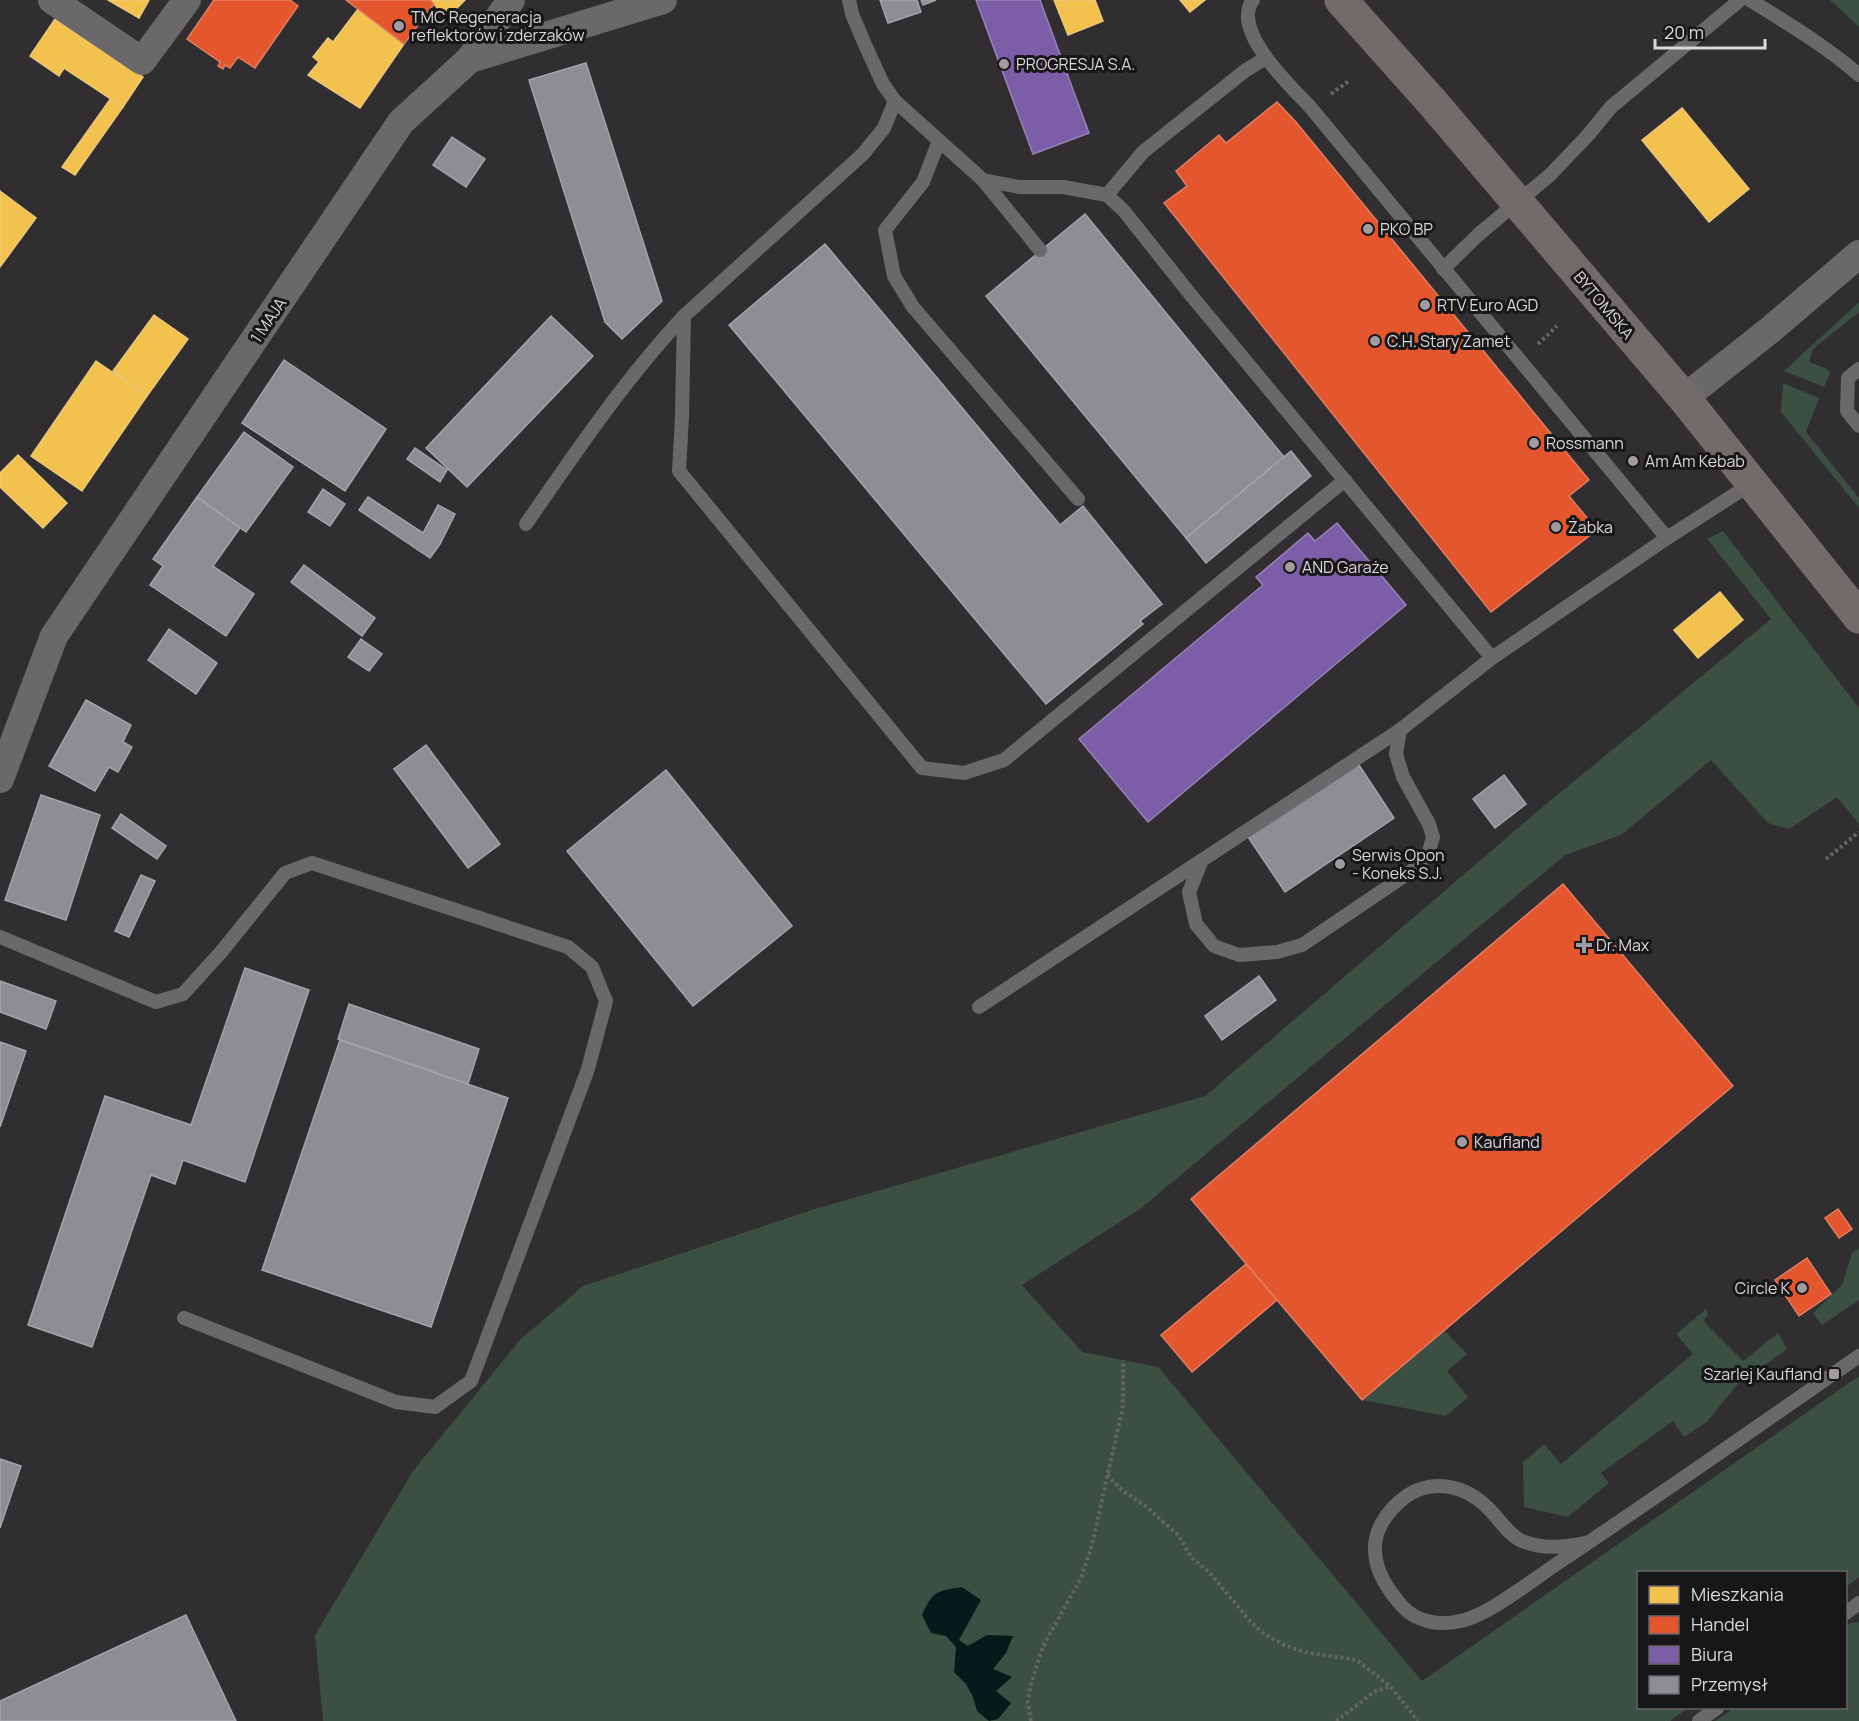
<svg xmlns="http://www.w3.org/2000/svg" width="1859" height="1721" viewBox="0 0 1859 1721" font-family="Manrope,sans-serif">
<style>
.green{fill:#3b4f42}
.water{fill:#06191b}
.homes{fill:#f2c14e;stroke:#ebc878;stroke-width:1.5}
.shops{fill:#e4572e;stroke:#e17e62;stroke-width:1.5}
.offices{fill:#7b5ea7;stroke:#9883b7;stroke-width:1.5}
.industry{fill:#8d8d92;stroke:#a4a4a8;stroke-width:1.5}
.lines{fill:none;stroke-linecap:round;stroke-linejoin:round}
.path{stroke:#656365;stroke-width:4;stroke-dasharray:3 3;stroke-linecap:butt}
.lane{stroke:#6a686b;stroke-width:14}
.street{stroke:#6a686b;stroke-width:28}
.secondary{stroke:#716b6a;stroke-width:33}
.poi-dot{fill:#a09ca0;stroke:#181619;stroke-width:2}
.labels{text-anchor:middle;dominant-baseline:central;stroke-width:6;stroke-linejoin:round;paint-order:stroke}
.poi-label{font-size:16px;fill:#dbd8db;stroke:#181619;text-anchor:start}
.street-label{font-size:16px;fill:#dbd8db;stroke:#181619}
</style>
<rect width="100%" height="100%" fill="#312e31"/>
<g class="green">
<polygon points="1830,0 1859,0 1859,27"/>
<polygon points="1859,302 1859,312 1813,349 1809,362 1827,369 1830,373 1824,387 1784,371"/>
<polygon points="1783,383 1819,398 1806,432 1859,498 1859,508 1781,412"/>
<polygon points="1723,531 1859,708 1859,824 1837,797 1789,829 1768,823 1711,760 1621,835 1565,855 1140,1209 1022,1285 1082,1352 1158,1367 1422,1681 1859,1376 1859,1577 1846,1587 1846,1572 1638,1572 1638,1708 1688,1708 1670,1721 323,1721 315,1635 413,1471 520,1340 583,1286 815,1209 1205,1096 1538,811 1771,619 1707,539"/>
<polygon points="1859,1248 1859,1300 1822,1325 1813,1313 1842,1285 1852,1253"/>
<polygon points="1706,1309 1708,1315 1703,1321 1743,1361 1778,1333 1787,1349 1736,1386 1707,1422 1684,1437 1673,1421 1601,1473 1609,1483 1568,1517 1524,1507 1523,1462 1544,1444 1561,1464 1693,1354 1676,1334"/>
<polygon points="1445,1331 1467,1354 1447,1371 1468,1397 1446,1416 1362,1400"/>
<polygon points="1859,1622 1859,1721 1715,1721 1734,1708 1846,1708 1846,1626 1850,1623"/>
</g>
<path class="water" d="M962,1587L981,1600L959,1640L968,1646L987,1635L1013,1636L1006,1653L993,1669L1012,1677L996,1691L1011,1703L998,1719L989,1721L977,1711L973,1697L966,1684L954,1672L956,1647L946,1636L931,1633L922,1615C933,1591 936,1591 962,1587Z"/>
<g class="homes">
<polygon points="108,0 149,0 139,18"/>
<polygon points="430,0 465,0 447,18"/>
<polygon points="1054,0 1095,0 1103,21 1068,35"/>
<polygon points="1180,0 1205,0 1190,12"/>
<polygon points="358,9 404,44 360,108 308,75 319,62 313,57 328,38 333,42"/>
<polygon points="55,19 143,77 123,107 64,68 59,76 30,56"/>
<polygon points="111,98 123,107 75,175 62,167"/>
<polygon points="1682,108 1749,189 1709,222 1642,140"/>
<polygon points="0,191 36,218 0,267"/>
<polygon points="154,315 188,339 147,396 113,371"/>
<polygon points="96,361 147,396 82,491 31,456"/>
<polygon points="18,455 67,503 43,528 0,487 0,473"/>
<polygon points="1720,592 1743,620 1698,658 1674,630"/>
</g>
<g class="shops">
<polygon points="214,0 290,0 298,6 255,68 238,57 230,68 225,65 223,69 218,66 220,62 187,39"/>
<polygon points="346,0 430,0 434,4 404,44"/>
<polygon points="1277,102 1296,122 1589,480 1569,496 1597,530 1491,612 1164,203 1187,186 1176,171 1219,135 1226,143"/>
<polygon points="1563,884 1733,1086 1362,1400 1191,1199"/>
<polygon points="1838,1209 1852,1229 1839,1238 1825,1218"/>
<polygon points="1807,1258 1831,1294 1799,1316 1775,1280"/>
<polygon points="1246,1264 1277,1300 1192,1372 1161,1335"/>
</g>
<g class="offices">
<polygon points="976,0 1040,0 1089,133 1033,154"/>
<polygon points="1337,523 1406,605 1148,822 1079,739 1263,585 1256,577 1308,533 1315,541"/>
</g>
<g class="industry">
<polygon points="880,0 917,0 921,12 888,23"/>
<polygon points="921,0 936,0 923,5"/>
<polygon points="586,63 662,301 622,339 605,322 529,80"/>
<polygon points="452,137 485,159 466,187 433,165"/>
<polygon points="1085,214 1284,457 1186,538 986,296"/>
<polygon points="825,244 1060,525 1083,506 1162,604 1140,621 1143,624 1046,704 729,325"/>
<polygon points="551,316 593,356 467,487 426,448"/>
<polygon points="284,360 386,429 345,491 242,423"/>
<polygon points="244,432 293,467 246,532 197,497"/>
<polygon points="415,448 447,470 440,482 407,459"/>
<polygon points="1291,451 1311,476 1206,563 1186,538"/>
<polygon points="323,489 345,504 330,526 308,512"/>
<polygon points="197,497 240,528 213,566 254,594 226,636 150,585 163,566 153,559"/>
<polygon points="368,497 423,533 438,505 455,514 440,544 430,558 359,510"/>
<polygon points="304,565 375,618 362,636 291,582"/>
<polygon points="169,629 217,663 196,694 148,660"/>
<polygon points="361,639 382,654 369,671 348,657"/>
<polygon points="86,700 131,725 123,742 132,747 118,772 109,767 95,791 49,766"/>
<polygon points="426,745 500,844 468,868 394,769"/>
<polygon points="1357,762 1394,818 1285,892 1248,837"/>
<polygon points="666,770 792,926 693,1006 567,851"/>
<polygon points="1504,775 1526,804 1495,828 1473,799"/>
<polygon points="41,795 100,815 66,920 5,900"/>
<polygon points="121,814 166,846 157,859 112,828"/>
<polygon points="141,875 155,881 129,937 115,931"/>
<polygon points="245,968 309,990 245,1182 183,1160 175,1184 151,1175 92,1347 28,1325 105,1096 191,1125"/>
<polygon points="1259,976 1276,1000 1222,1040 1205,1016"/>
<polygon points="0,981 56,1001 46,1029 0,1012"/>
<polygon points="349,1004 479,1049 468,1084 338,1039"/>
<polygon points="340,1040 508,1098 431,1327 262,1270"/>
<polygon points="0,1042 26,1051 0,1127"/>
<polygon points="0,1459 21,1466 0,1528"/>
<polygon points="186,1615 236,1721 0,1721 0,1701"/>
</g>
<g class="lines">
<g class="path">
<polyline points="1331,94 1350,80"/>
<polyline points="1538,344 1557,326"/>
<polyline points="1826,859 1859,832"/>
<polyline points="1107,1475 1122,1490 1148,1508 1178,1535 1192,1558 1209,1572 1250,1621 1264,1634 1284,1645 1309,1653 1357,1660 1390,1686 1418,1721"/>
<polyline points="1031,1721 1028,1702 1030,1687 1043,1646 1081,1578 1092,1545 1123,1406 1123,1360"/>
<polyline points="1336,1721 1374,1692 1390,1686"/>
</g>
<g class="lane">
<polyline points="849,0 852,14 866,47 883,84 895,101 983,180 1019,187 1063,187 1107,195 1124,211 1190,294 1492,658"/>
<path d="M1253,0C1230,31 1292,87 1311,108L1667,538"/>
<path d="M1750,0C1787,23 1826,46 1859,75"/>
<polyline points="939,141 923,182 885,230 894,276 913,307 1078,499"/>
<polyline points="983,180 1040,250"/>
<polyline points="1107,195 1143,152 1246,70 1266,58"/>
<polyline points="1443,269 1479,234 1550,175 1589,134 1611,107 1740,0"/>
<polyline points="684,316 682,417 679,471 922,768 964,773 1004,760 1345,480"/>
<polyline points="1859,369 1848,378 1847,411 1859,426"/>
<path d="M526,524C575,453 625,379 684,316L863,154L884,128L895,101"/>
<polyline points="1202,860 1189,892 1196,924 1214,946 1239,955 1277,952 1302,945 1410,872 1428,855 1433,837 1429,824 1403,777 1396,754 1400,730"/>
<polyline points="0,937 156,1002 183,994 222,951 285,873 312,863 568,947 592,967 606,1001 588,1069 471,1381 435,1407 396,1402 184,1318"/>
<polyline points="979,1007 1400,730 1492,658 1667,538 1751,484"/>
<path d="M1589,1542C1566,1547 1545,1550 1522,1541C1508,1535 1498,1517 1487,1507C1461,1482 1425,1478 1398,1503C1385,1515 1374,1532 1375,1550C1375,1572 1389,1591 1402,1606C1416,1622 1440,1626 1460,1621C1488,1616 1535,1578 1561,1561C1661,1494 1760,1425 1859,1356"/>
<polyline points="1846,1613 1859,1603"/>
<polyline points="1699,1721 1717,1708"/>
</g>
<g class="street">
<polyline points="52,0 142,61 187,0"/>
<polyline points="470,59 511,0"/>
<polyline points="1684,398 1770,330 1859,254"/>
<polyline points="0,779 54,636 401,122 470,59 663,0"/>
</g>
<polyline class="secondary" points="1341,0 1432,102 1684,398 1859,617"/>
</g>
<g class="poi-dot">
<circle cx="399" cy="26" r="6"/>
<circle cx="1004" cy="64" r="6"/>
<circle cx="1368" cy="229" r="6"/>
<circle cx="1425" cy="305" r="6"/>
<circle cx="1375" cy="341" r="6"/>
<circle cx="1534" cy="443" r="6"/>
<circle cx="1633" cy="461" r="6"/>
<circle cx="1556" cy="527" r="6"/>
<circle cx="1290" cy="567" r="6"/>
<circle cx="1340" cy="864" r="6"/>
<path d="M1581 936h6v6h6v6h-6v6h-6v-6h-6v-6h6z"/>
<circle cx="1462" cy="1142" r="6"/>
<circle cx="1802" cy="1288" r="6"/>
<rect x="1828" y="1368" width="12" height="12" rx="3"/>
</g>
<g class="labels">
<g class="poi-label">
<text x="411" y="17">TMC Regeneracja<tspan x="411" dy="18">reflektorów i zderzaków</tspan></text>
<text x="1016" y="64">PROGRESJA S.A.</text>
<text x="1380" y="229">PKO BP</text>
<text x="1437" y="305">RTV Euro AGD</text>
<text x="1387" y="341">C.H. Stary Zamet</text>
<text x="1546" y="443">Rossmann</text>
<text x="1645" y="461">Am Am Kebab</text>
<text x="1568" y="527">Żabka</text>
<text x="1302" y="567">AND Garaże</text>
<text x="1352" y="855">Serwis Opon<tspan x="1352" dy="18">- Koneks S.J.</tspan></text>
<text x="1596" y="945">Dr. Max</text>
<text x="1474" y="1142">Kaufland</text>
<text x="1790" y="1288" text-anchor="end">Circle K</text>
<text x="1822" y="1374" text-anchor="end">Szarlej Kaufland</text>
</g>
<g class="street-label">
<text transform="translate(1604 305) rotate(50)">BYTOMSKA</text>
<text transform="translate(268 320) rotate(-56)">1 MAJA</text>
</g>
</g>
<rect x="1637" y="1571" width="210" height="138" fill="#181619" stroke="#666467" stroke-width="1.5"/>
<rect x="1649" y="1586" width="30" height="18" fill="#f2c14e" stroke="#666467" stroke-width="1.5"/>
<text x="1691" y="1601" font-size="18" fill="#dbd8db">Mieszkania</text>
<rect x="1649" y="1616" width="30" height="18" fill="#e4572e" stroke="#666467" stroke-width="1.5"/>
<text x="1691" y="1631" font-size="18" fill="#dbd8db">Handel</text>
<rect x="1649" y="1646" width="30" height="18" fill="#7b5ea7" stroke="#666467" stroke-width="1.5"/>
<text x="1691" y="1661" font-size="18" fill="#dbd8db">Biura</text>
<rect x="1649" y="1676" width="30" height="18" fill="#8d8d92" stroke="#666467" stroke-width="1.5"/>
<text x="1691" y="1691" font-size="18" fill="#dbd8db">Przemysł</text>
<path d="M1655 39v9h110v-9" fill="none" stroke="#dbd8db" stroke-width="3"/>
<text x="1664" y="39" font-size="18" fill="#dbd8db" stroke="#181619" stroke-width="4.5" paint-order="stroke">20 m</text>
</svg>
